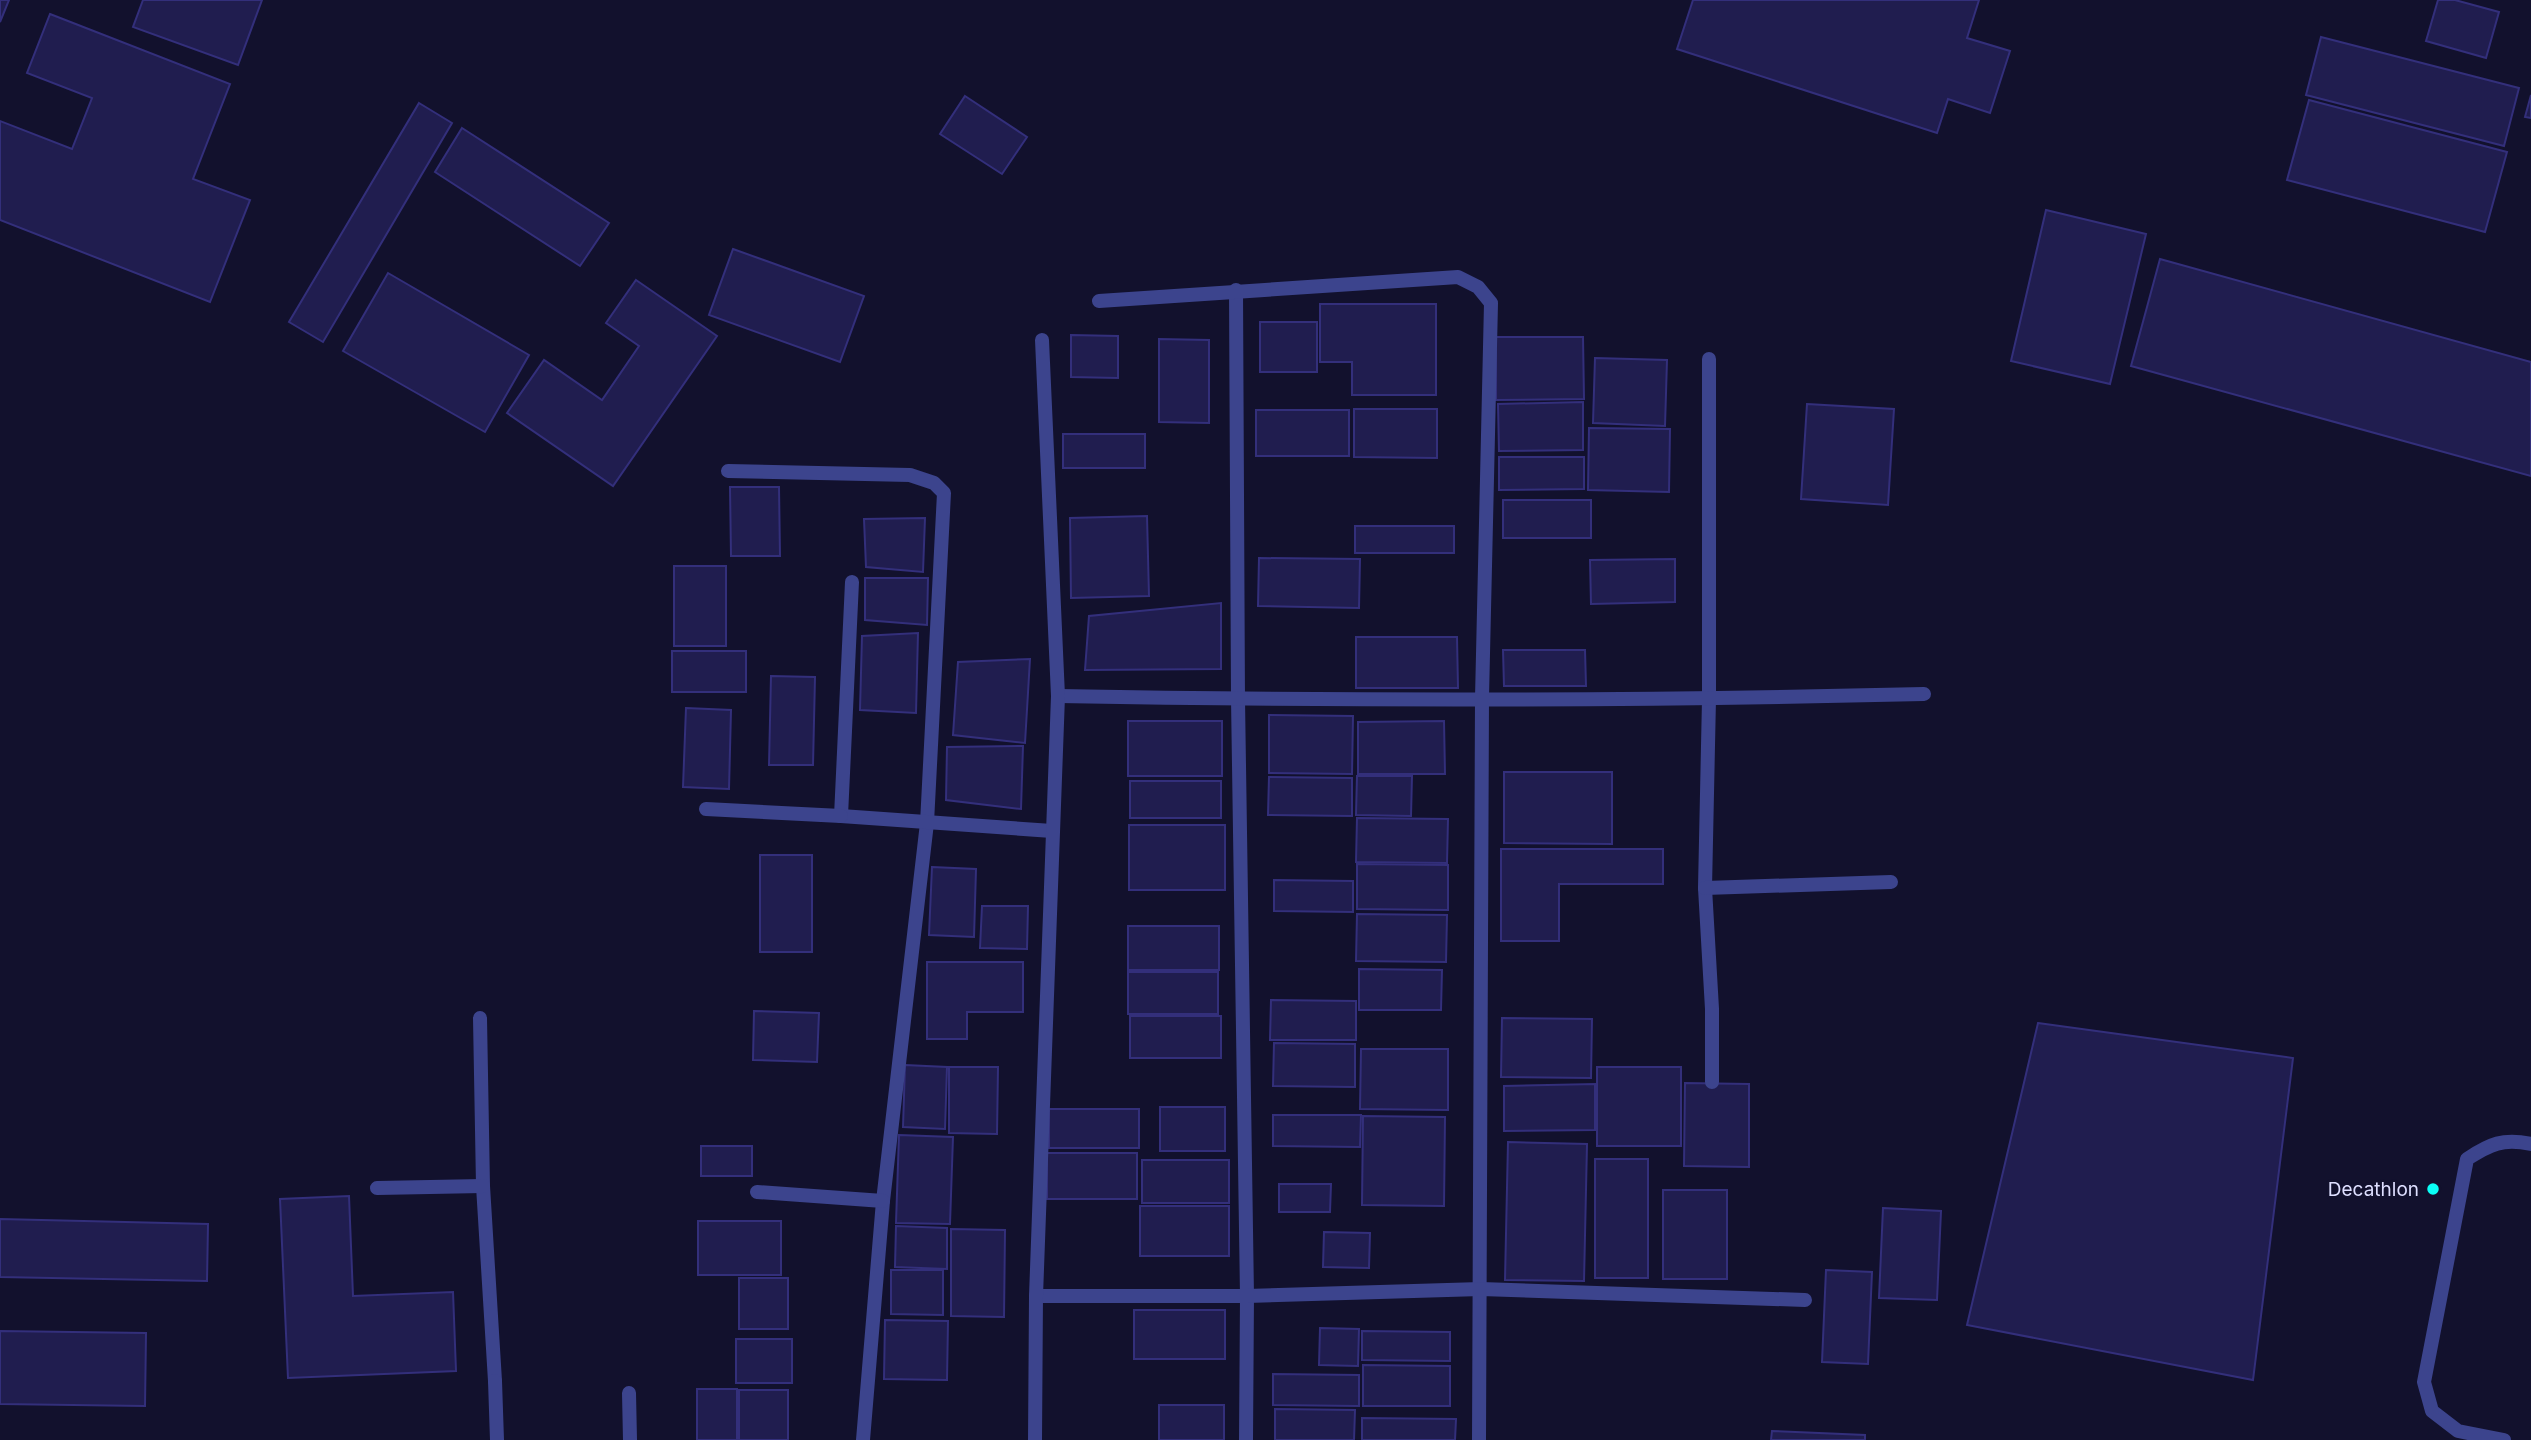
<svg xmlns="http://www.w3.org/2000/svg" width="2531" height="1440" viewBox="0 0 2531 1440" font-family="Inter,sans-serif">
<style>
.building{fill:#201d4f;stroke:#332f7b;stroke-width:2}
.lines{fill:none;stroke-linecap:round;stroke-linejoin:round}
.service{stroke:#3c448d;stroke-width:14}
.minor{stroke:#3c448d;stroke-width:14}
.poi-dot{fill:#0afff6;stroke:#12112d;stroke-width:2.5}
.labels{text-anchor:middle;dominant-baseline:central;stroke-width:5;stroke-linejoin:round;paint-order:stroke}
.poi-label{font-size:19px;fill:#dedfff;stroke:#12112d;text-anchor:end}
</style>
<rect width="100%" height="100%" fill="#12112d"/>
<g class="building">
<polygon points="0,0 9,0 0,22"/>
<polygon points="143,0 262,0 238,65 133,27"/>
<polygon points="1693,0 1979,0 1967,38 2010,51 1990,113 1948,99 1937,133 1677,49"/>
<polygon points="2438,0 2455,0 2499,12 2486,58 2426,41"/>
<polygon points="50,14 230,84 193,179 250,200 210,302 0,220 0,121 72,149 92,98 27,73"/>
<polygon points="2321,37 2519,88 2504,146 2306,95"/>
<polygon points="2531,95 2531,118 2525,117"/>
<polygon points="965,96 1027,137 1002,174 940,134"/>
<polygon points="2309,100 2507,152 2485,232 2287,180"/>
<polygon points="419,103 452,123 323,342 289,322"/>
<polygon points="462,128 609,223 580,266 435,172"/>
<polygon points="2046,210 2146,234 2110,384 2011,361"/>
<polygon points="733,249 864,296 840,362 709,315"/>
<polygon points="2160,259 2531,362 2531,476 2131,366"/>
<polygon points="388,273 529,355 485,432 343,351"/>
<polygon points="636,280 717,336 613,486 507,413 544,360 602,400 639,346 606,323"/>
<polygon points="1320,304 1436,304 1436,395 1352,395 1352,362 1320,362"/>
<rect x="1260" y="322" width="57" height="50"/>
<polygon points="1071,335 1118,336 1118,378 1071,377"/>
<polygon points="1496,337 1583,337 1584,399 1496,400"/>
<polygon points="1159,339 1209,340 1209,423 1159,422"/>
<polygon points="1595,358 1667,360 1665,426 1593,423"/>
<polygon points="1583,402 1583,450 1499,451 1498,404"/>
<polygon points="1807,404 1894,409 1888,505 1801,499"/>
<polygon points="1354,409 1437,409 1437,458 1354,457"/>
<rect x="1256" y="410" width="93" height="46"/>
<polygon points="1589,428 1670,429 1669,492 1588,490"/>
<rect x="1063" y="434" width="82" height="34"/>
<polygon points="1499,457 1584,457 1584,489 1499,490"/>
<polygon points="730,487 779,487 780,556 731,556"/>
<rect x="1503" y="500" width="88" height="38"/>
<polygon points="1147,516 1149,596 1071,598 1070,518"/>
<polygon points="925,518 923,572 866,567 864,519"/>
<rect x="1355" y="526" width="99" height="27"/>
<polygon points="1259,558 1360,559 1359,608 1258,606"/>
<polygon points="1675,559 1675,602 1591,604 1590,560"/>
<rect x="674" y="566" width="52" height="80"/>
<polygon points="865,578 928,578 927,625 865,620"/>
<polygon points="1221,603 1221,669 1085,670 1089,616"/>
<polygon points="918,633 916,713 860,710 862,636"/>
<polygon points="1356,637 1457,637 1458,688 1356,688"/>
<polygon points="1503,650 1585,650 1586,686 1504,686"/>
<rect x="672" y="651" width="74" height="41"/>
<polygon points="1030,659 1025,743 953,735 958,662"/>
<polygon points="771,676 815,677 813,765 769,765"/>
<polygon points="686,708 731,710 729,789 683,787"/>
<polygon points="1269,715 1353,716 1352,774 1269,773"/>
<rect x="1128" y="721" width="94" height="55"/>
<polygon points="1444,721 1445,774 1358,774 1358,722"/>
<polygon points="1023,746 1021,809 946,800 947,747"/>
<polygon points="1504,772 1612,772 1612,844 1504,843"/>
<polygon points="1357,776 1412,776 1411,816 1356,815"/>
<polygon points="1269,777 1352,778 1352,816 1268,815"/>
<rect x="1130" y="781" width="91" height="37"/>
<polygon points="1357,818 1448,819 1447,863 1356,862"/>
<rect x="1129" y="825" width="96" height="65"/>
<polygon points="1501,849 1663,849 1663,884 1559,884 1559,941 1501,941"/>
<rect x="760" y="855" width="52" height="97"/>
<polygon points="1357,864 1448,865 1448,910 1357,909"/>
<polygon points="932,867 976,869 974,937 929,935"/>
<polygon points="1274,880 1353,881 1353,912 1274,911"/>
<polygon points="982,906 1028,906 1027,949 980,948"/>
<polygon points="1357,914 1447,915 1446,962 1356,961"/>
<rect x="1128" y="926" width="91" height="44"/>
<polygon points="927,962 1023,962 1023,1012 967,1012 967,1039 927,1039"/>
<polygon points="1359,969 1442,970 1441,1010 1359,1010"/>
<rect x="1128" y="972" width="90" height="42"/>
<polygon points="1271,1000 1356,1001 1356,1040 1270,1040"/>
<polygon points="754,1011 819,1013 817,1062 753,1060"/>
<rect x="1130" y="1016" width="91" height="42"/>
<polygon points="1502,1018 1592,1019 1591,1078 1501,1077"/>
<polygon points="2038,1023 2293,1058 2253,1380 1967,1325"/>
<polygon points="1274,1043 1355,1044 1355,1087 1273,1086"/>
<polygon points="1361,1049 1448,1049 1448,1110 1360,1109"/>
<polygon points="905,1065 947,1067 945,1129 903,1127"/>
<polygon points="949,1067 998,1067 997,1134 949,1133"/>
<rect x="1597" y="1067" width="84" height="79"/>
<polygon points="1685,1083 1749,1084 1749,1167 1684,1166"/>
<polygon points="1595,1084 1595,1130 1504,1131 1504,1086"/>
<rect x="1160" y="1107" width="65" height="44"/>
<rect x="1049" y="1109" width="90" height="39"/>
<polygon points="1273,1115 1361,1115 1360,1147 1273,1146"/>
<polygon points="1363,1116 1445,1117 1444,1206 1362,1205"/>
<polygon points="899,1135 953,1137 950,1224 896,1223"/>
<polygon points="1508,1142 1587,1144 1584,1281 1505,1280"/>
<rect x="701" y="1146" width="51" height="30"/>
<rect x="1047" y="1153" width="90" height="46"/>
<rect x="1595" y="1159" width="53" height="119"/>
<rect x="1142" y="1160" width="87" height="43"/>
<polygon points="1279,1184 1331,1184 1330,1212 1279,1212"/>
<rect x="1663" y="1190" width="64" height="89"/>
<polygon points="349,1196 353,1296 453,1292 456,1371 288,1378 280,1199"/>
<rect x="1140" y="1206" width="89" height="50"/>
<polygon points="1883,1208 1941,1211 1937,1300 1879,1298"/>
<polygon points="0,1219 208,1224 207,1281 0,1277"/>
<rect x="698" y="1221" width="83" height="54"/>
<polygon points="896,1226 947,1228 947,1269 895,1267"/>
<polygon points="951,1229 1005,1230 1004,1317 951,1316"/>
<polygon points="1324,1232 1370,1233 1369,1268 1323,1267"/>
<polygon points="891,1270 943,1270 943,1315 891,1314"/>
<polygon points="1826,1270 1872,1272 1868,1364 1822,1362"/>
<rect x="739" y="1278" width="49" height="51"/>
<rect x="1134" y="1310" width="91" height="49"/>
<polygon points="885,1320 948,1321 947,1380 884,1379"/>
<polygon points="1320,1328 1359,1329 1358,1366 1319,1365"/>
<polygon points="0,1331 146,1333 145,1406 0,1404"/>
<polygon points="1362,1331 1450,1332 1450,1361 1362,1360"/>
<rect x="736" y="1339" width="56" height="44"/>
<polygon points="1363,1365 1450,1366 1450,1406 1363,1406"/>
<polygon points="1273,1374 1359,1375 1359,1406 1273,1405"/>
<rect x="697" y="1389" width="40" height="51"/>
<rect x="739" y="1390" width="49" height="50"/>
<rect x="1159" y="1405" width="65" height="35"/>
<polygon points="1275,1409 1355,1410 1354,1440 1275,1440"/>
<polygon points="1362,1418 1456,1419 1455,1440 1362,1440"/>
<polygon points="1772,1431 1865,1435 1865,1440 1771,1440"/>
</g>
<g class="lines">
<g class="service">
<polyline points="480,1018 483,1186 495,1381"/>
<polyline points="377,1188 483,1186"/>
<path d="M2504,1440L2458,1431L2432,1411L2424,1382L2467,1159C2490,1144 2503,1138 2531,1144"/>
</g>
<g class="minor">
<polyline points="1236,290 1238,699 1247,1296 1246,1440"/>
<polyline points="1099,301 1458,277 1478,287 1491,303 1482,698 1479,1440"/>
<polyline points="1709,359 1709,699 1705,888 1712,1009 1712,1082"/>
<polyline points="728,471 910,475 934,483 944,493 927,823 883,1201 863,1440"/>
<polyline points="852,582 841,816 1052,831"/>
<path d="M1058,696C1346,701 1636,701 1924,694"/>
<polyline points="706,809 841,816"/>
<polyline points="1705,888 1891,882"/>
<polyline points="757,1192 883,1201"/>
<polyline points="1036,1296 1247,1296 1481,1289 1805,1300"/>
<polyline points="495,1381 497,1440"/>
<polyline points="629,1393 630,1440"/>
<polyline points="1035,1440 1036,1296 1058,696 1042,340"/>
</g>
</g>
<circle class="poi-dot" cx="2433" cy="1189" r="7"/>
<g class="labels">
<g class="poi-label">
<text x="2419" y="1189">Decathlon</text>
</g>
</g>
</svg>
